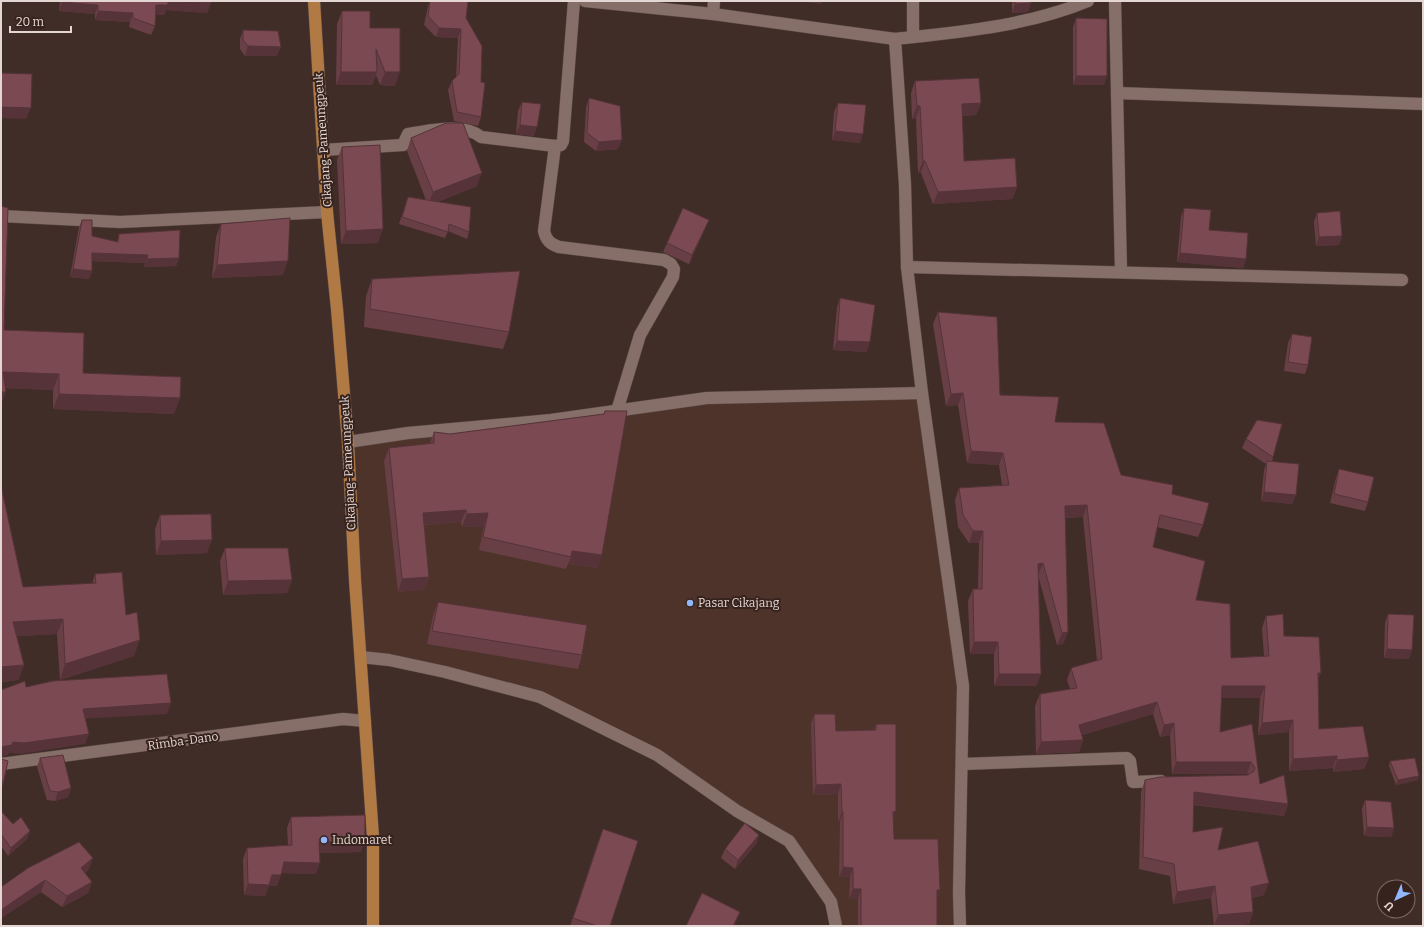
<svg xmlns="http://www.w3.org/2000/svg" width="1424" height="927" viewBox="0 0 1424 927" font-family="Bitter,serif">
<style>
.built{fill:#4e332b}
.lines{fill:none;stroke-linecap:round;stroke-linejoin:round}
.minor-casing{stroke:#5c4b47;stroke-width:13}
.major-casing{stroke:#5c4b47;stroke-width:13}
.minor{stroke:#866f68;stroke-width:12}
.major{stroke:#b17a45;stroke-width:12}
.wall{fill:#693f46}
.shaded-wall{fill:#553339}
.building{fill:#7a4951;stroke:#553339}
.poi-dot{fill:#91b8fd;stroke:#37231d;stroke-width:1.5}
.labels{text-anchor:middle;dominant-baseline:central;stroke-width:4;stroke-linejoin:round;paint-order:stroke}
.street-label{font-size:12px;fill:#e4d7d3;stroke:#37231d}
.poi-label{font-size:12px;fill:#e4d7d3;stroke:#37231d;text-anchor:start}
</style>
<rect width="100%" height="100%" fill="#412d27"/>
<polygon class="built" points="922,393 963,686 960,926 836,926 831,902 789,841 664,760 540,697 361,657 348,442 707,398"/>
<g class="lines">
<g class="minor-casing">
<g id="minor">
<path d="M574,1L563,141L561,145L555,146L544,231C546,240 550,244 559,247L664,260L671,264L674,269L673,277L640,335L617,411"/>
<polyline points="585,1 713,14 895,39"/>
<polyline points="1115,1 1121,272"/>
<polyline points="713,14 714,1"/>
<polyline points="913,37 913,1"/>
<polyline points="1117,93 1423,104"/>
<path d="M323,150L403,145L408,134C430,131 462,122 481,137L555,146"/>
<polyline points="1,216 120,222 327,212"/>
<polyline points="907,267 1402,280"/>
<polyline points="348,442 408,433 551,420 707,398 922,393"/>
<polyline points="361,657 389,660 445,672 540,697 657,755 737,811 789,841 831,902 836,926"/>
<polyline points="1,764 343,719 365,721"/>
<polyline points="962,764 1127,758 1130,761 1133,782 1161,781"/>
<path d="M960,926L959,893L963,686L922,393L907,267L905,185L895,39C959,32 1028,26 1088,1"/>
</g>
</g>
<g class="major-casing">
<polyline id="major" points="314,1 327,212 337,309 348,442 355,580 373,837 373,926"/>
</g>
<use href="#minor" class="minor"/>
<use href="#major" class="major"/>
</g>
<g class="wall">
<polygon points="60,1 211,1 207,13 166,10 164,15 155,14 155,26 151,35 129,27 130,22 95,20 95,14 59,11"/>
<polygon points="430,1 468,1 466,18 481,82 481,117 478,126 454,121 448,90 452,81 456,77 458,38 436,37 424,25 428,6"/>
<polygon points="1012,1 1031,1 1028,12 1012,13"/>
<polygon points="342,11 370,28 395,86 380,85 376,75 372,85 336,85 337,24"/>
<polygon points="1076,18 1104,85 1073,85 1073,27"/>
<polygon points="243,30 277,56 245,56 240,49 240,39"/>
<polygon points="915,81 981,103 976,115 962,116 964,161 1017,187 1012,199 933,204 921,173 918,173 916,118 912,119 911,93"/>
<polygon points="589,98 618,149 596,151 584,142 586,107"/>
<polygon points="522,102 534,136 516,134 518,111"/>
<polygon points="838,103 860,143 832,140 834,112"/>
<polygon points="411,138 477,186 437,202 469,232 467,239 448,231 445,238 399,224 408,197 426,200 407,151"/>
<polygon points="342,147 378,243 341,244 337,160"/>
<polygon points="1184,208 1209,230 1246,259 1243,268 1177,262 1181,217"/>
<polygon points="1317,213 1342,236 1339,245 1316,246 1314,222"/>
<polygon points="82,220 92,236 117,242 119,234 179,258 176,266 144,267 145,263 92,261 92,271 89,279 70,277 79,227"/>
<polygon points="709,220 705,229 689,264 663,252 667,243"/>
<polygon points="221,224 283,275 212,278 216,237"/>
<polygon points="372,279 509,332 503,349 364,327 366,296"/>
<polygon points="840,298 867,352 833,350 837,307"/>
<polygon points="938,312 1000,395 1055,422 1121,475 1172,494 1203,525 1198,537 1157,527 1153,547 1196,600 1231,658 1264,656 1262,628 1266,616 1284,636 1318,681 1319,729 1369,757 1364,769 1333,772 1333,768 1289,771 1289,732 1258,735 1260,698 1221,698 1220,732 1252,724 1260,784 1288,804 1284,816 1194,805 1193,832 1218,850 1264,895 1252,898 1253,912 1249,924 1224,926 1214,926 1211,898 1173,904 1170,876 1139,869 1141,792 1145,780 1248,775 1247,774 1172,774 1170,735 1160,737 1153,714 1082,735 1083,740 1079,752 1036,754 1035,706 1040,694 1070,689 1067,680 1071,668 1097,661 1083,517 1065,518 1068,632 1063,644 1057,645 1038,575 1041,674 1036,686 994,686 994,654 970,654 968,601 973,589 978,589 979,543 969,543 958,527 955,500 959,488 1002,485 999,465 967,463 958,405 946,406 933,324"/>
<polygon points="4,330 83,373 174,414 53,409 53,390 5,388"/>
<polygon points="1292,334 1308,365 1305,374 1284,371 1288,343"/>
<polygon points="605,411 598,568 568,564 566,569 479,550 484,526 462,527 461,522 424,525 429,577 425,589 398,592 384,461 389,448 430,443 434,432 450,434 604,414"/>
<polygon points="1246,439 1273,457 1272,462 1296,495 1292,504 1261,501 1264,470 1266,464 1242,448"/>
<polygon points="1339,469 1368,502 1365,511 1330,503 1336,478"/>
<polygon points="160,515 207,553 156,555 155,529"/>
<polygon points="225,548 292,580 287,593 223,595 220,561"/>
<polygon points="95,574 126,615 134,656 60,680 57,634 17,636 24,665 18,680 1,682 23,587 92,584"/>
<polygon points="438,602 582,655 578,669 427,644 433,616"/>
<polygon points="1388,614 1412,650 1409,659 1384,658 1385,623"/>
<polygon points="814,714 836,731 874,730 876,724 896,811 893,819 894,839 937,898 937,926 858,926 858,899 849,899 850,877 839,877 840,822 838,822 838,794 813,795 811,724"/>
<polygon points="40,758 71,788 68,797 55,801 47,800 37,767"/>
<polygon points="1,759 3,784 1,788"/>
<polygon points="1390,761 1418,780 1396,785 1389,766"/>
<polygon points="1365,800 1394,828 1391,837 1364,836 1362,809"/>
<polygon points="1,811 13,824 30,831 27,839 8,856 1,846"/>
<polygon points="291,817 361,852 320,853 316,874 281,873 277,886 269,886 265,896 244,895 243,859 247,848 288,845 287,828"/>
<polygon points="603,829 610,926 570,926 598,842"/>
<polygon points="759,835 756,844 735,869 721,858 725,849"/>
<polygon points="89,869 85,873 92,882 88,893 62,907 41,892 1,918 1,887"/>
</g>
<g class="shaded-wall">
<polygon points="168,1 211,3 207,13 166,10 164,15 153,14 156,5"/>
<polygon points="798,1 822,1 821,4"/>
<polygon points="62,2 98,5 95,14 59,11"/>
<polygon points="1031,3 1028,12 1012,13 1015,4"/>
<polygon points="98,11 133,13 130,22 95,20"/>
<polygon points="439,28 461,29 458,38 436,37"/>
<polygon points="248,46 281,47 277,56 245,56"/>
<polygon points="341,72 377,72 372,85 336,85"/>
<polygon points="385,72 400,72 395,86 380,85"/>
<polygon points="1076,76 1107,76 1104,85 1073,85"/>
<polygon points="981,103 976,115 957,116 962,104"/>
<polygon points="917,106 920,106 916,118 912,119"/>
<polygon points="1,107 31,108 26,119 1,118"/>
<polygon points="520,125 537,127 534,136 516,134"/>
<polygon points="835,131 863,134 860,143 832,140"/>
<polygon points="622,140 618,149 596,151 599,142"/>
<polygon points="923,161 925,161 921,173 918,173"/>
<polygon points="482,173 477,186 428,205 433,192"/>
<polygon points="1017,187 1012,199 933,204 938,192"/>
<polygon points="709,220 705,229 689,264 692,255"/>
<polygon points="383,229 378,243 341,244 346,231"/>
<polygon points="1342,236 1339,245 1316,246 1319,237"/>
<polygon points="92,253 148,255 145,263 89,261"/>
<polygon points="1180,253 1246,259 1243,268 1177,262"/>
<polygon points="179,258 176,266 144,267 147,259"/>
<polygon points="288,261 283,275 212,278 217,265"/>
<polygon points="73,269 92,271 89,279 70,277"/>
<polygon points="837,341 870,342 867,352 833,350"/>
<polygon points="3,372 59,374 53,390 1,388"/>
<polygon points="1,392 6,392 1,405"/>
<polygon points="963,393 958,405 946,406 951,394"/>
<polygon points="59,394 180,398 174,414 53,409"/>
<polygon points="971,451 1003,453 999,465 967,463"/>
<polygon points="1264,492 1296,495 1292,504 1261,501"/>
<polygon points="1087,505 1083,517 1060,518 1065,506"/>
<polygon points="466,510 461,522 418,525 423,513"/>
<polygon points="488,513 484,526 462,527 467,514"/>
<polygon points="973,531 983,531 979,543 969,543"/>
<polygon points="212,540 207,553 156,555 161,541"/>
<polygon points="572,551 602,555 598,568 568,564 571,557"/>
<polygon points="1043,563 1038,575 1038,564"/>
<polygon points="429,577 425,589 398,592 402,579"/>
<polygon points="292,580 287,593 223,595 228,581"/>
<polygon points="63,619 57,634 8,637 13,622"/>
<polygon points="1068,632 1063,644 1057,645 1062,633"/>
<polygon points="140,640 134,656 60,680 65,664"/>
<polygon points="974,642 998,642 994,654 970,654"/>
<polygon points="1387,649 1412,650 1409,659 1384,658"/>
<polygon points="24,665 18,680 1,682 1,667"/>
<polygon points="1318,673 1321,673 1316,685"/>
<polygon points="999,674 1041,674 1036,686 994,686"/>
<polygon points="1222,686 1265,686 1260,698 1217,698"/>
<polygon points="1157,702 1153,714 1074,737 1079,725"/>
<polygon points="171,703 167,714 79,719 83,709"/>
<polygon points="1293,720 1289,732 1258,735 1262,723"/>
<polygon points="1174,723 1170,735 1160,737 1164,725"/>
<polygon points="89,734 85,744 21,754 9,753 8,755 1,757 1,747 13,742"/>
<polygon points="1083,740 1079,752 1036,754 1041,742"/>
<polygon points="1337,756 1333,768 1289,771 1293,759"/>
<polygon points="1369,757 1364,769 1333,772 1337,760"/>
<polygon points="1176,762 1251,762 1247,774 1172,774"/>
<polygon points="1419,776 1418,780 1396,785 1398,780"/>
<polygon points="841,784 838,794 813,795 816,785"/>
<polygon points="71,788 68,797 55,801 58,792"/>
<polygon points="1194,792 1288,804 1284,816 1190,804"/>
<polygon points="896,811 893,821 893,812"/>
<polygon points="842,812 843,812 840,822 838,822"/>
<polygon points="1367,827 1394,828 1391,837 1364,836"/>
<polygon points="30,831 27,839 8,856 11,848"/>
<polygon points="759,835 756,844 735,869 738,860"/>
<polygon points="365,841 361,852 315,853 319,842"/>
<polygon points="93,858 89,869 76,879 81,868"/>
<polygon points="284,862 320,863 316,874 280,873"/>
<polygon points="843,867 853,868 850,877 839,877"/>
<polygon points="272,875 281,875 277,886 269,886 265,896 244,895 248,884"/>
<polygon points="45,880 41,892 1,918 1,910"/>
<polygon points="92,882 88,893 62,907 67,896"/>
<polygon points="1269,883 1264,895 1247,899 1251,887"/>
<polygon points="1215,886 1211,898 1173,904 1177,892"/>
<polygon points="853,889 861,889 858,899 849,899"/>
<polygon points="937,890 940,890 936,900"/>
<polygon points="740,912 735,925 734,926 733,926"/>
<polygon points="1253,912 1249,924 1224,926 1214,926 1218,915"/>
</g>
<g class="building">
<polygon points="63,1 168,1 168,5 156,5 155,26 133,18 133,13 98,11 98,5 62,2"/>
<polygon points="170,1 211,1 211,3"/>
<polygon points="430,1 468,1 466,18 482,46 481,82 485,83 481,117 457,112 452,81 459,74 461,29 439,28 428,16"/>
<polygon points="1015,1 1031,1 1031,3 1015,4"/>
<polygon points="342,11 370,11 370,28 400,28 400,72 385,72 376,49 377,72 341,72"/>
<polygon points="1076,18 1107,19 1107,76 1076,76"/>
<polygon points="243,30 278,31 281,47 248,46 243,40"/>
<polygon points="1,73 32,74 31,108 1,107"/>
<polygon points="979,78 981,103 962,104 964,161 1015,158 1017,187 938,192 925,161 923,161 920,106 917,106 915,81"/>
<polygon points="589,98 620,106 622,140 599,142 587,133"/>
<polygon points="522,102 541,104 537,127 520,125"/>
<polygon points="838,103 866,105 863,134 835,131"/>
<polygon points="446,123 463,123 482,173 433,192 411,138"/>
<polygon points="380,145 383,229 346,231 342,147"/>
<polygon points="408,197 471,207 469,232 449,224 448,232 402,217"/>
<polygon points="1,206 8,208 4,330 84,333 83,373 181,377 180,398 59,394 59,374 3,372 6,392 1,392"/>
<polygon points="683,208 709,220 692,255 667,243"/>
<polygon points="1184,208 1211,210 1209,230 1248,233 1246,259 1180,253"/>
<polygon points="1340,211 1342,236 1319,237 1317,213"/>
<polygon points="290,218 288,261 217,265 221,224"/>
<polygon points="82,220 92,220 92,236 118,242 119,234 180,230 179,258 147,259 148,255 92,253 92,271 73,269"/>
<polygon points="520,271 509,332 370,309 372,279"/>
<polygon points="840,298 875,305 870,342 837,341"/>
<polygon points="938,312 997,317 1000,395 1059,397 1055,422 1104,423 1121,475 1173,485 1172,494 1209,503 1203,525 1160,515 1153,547 1205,561 1196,600 1230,604 1231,658 1269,656 1266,616 1283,614 1284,636 1319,637 1321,673 1318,673 1319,729 1363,726 1369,757 1337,760 1337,756 1293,759 1293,720 1262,723 1265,686 1222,686 1220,732 1252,724 1260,784 1284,775 1288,804 1194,792 1193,832 1223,827 1218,850 1258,841 1269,883 1251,887 1253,912 1218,915 1215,886 1177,892 1174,864 1143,857 1145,780 1160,777 1248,775 1254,771 1255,768 1251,762 1176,762 1174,723 1164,725 1157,702 1079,725 1083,740 1041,742 1040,694 1077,688 1071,668 1102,659 1087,505 1065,506 1068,632 1062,633 1043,563 1038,564 1041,674 999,674 998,642 974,642 973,589 982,589 983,531 973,531 963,515 959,488 1009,485 1003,453 971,451 963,393 951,394"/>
<polygon points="1292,334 1312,337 1308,365 1288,362"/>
<polygon points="605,411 627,411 602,555 572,551 571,557 483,537 488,513 467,514 466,510 423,513 429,577 402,579 389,448 434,443 434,432 450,434 604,414"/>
<polygon points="1257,420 1282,424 1273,457 1246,439"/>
<polygon points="1267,461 1299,464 1296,495 1264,492"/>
<polygon points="1339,469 1374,477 1368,502 1334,494"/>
<polygon points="1,486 23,587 96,583 95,574 122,572 126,615 137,612 140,640 65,664 63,619 13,622 24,665 1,667"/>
<polygon points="211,514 212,540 161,541 160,515"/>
<polygon points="225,548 288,548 292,580 228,581"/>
<polygon points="438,602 587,625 582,655 432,631"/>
<polygon points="1388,614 1414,615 1412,650 1387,649"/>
<polygon points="167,674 171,703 83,709 89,734 24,743 13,742 12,745 1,747 1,690 25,681 26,687 53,681"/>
<polygon points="814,714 835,714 836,731 876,730 876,724 896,724 896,811 893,812 894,839 938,839 940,890 937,890 937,926 861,926 861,889 853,889 853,868 843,867 843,812 842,812 841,784 816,785"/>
<polygon points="63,755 71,788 58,792 50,791 40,758"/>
<polygon points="1415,758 1419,776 1398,780 1390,761"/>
<polygon points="1,759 8,761 3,784 1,778"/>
<polygon points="1365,800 1391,802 1394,828 1367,827"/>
<polygon points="1,811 13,824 21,817 30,831 11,848 1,834"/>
<polygon points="365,815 365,841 319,842 320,863 284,862 281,875 272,875 269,885 248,884 247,848 292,845 291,817"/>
<polygon points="745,823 759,835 738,860 725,849"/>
<polygon points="603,829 638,841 610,926 597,926 573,918"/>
<polygon points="79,842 93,858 81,868 92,882 67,896 45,880 1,910 1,887 28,868"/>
<polygon points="702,893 740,912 733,926 686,926"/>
</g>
<g class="poi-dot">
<circle cx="690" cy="603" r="4"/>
<circle cx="324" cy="840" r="4"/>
</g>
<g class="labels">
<g class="street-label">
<text transform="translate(323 140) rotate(-94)">Cikajang-Pameungpeuk</text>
<text transform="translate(348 463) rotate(-93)">Cikajang-Pameungpeuk</text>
<text transform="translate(183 741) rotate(-8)">Rimba-Dano</text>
</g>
<g class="poi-label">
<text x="698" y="603">Pasar Cikajang</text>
<text x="332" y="840">Indomaret</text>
</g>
</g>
<rect width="1424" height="927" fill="none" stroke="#e4d7d3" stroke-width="4"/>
<g transform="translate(1396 899) rotate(224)"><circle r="19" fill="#37231d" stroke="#7c6b66"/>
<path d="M0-3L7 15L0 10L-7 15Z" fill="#91b8fd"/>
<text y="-6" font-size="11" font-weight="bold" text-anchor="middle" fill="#e4d7d3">U</text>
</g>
<path d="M10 26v6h61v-6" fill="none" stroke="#e4d7d3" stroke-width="2"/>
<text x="16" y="26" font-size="12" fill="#e4d7d3" stroke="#37231d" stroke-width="3" paint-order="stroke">20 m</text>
</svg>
